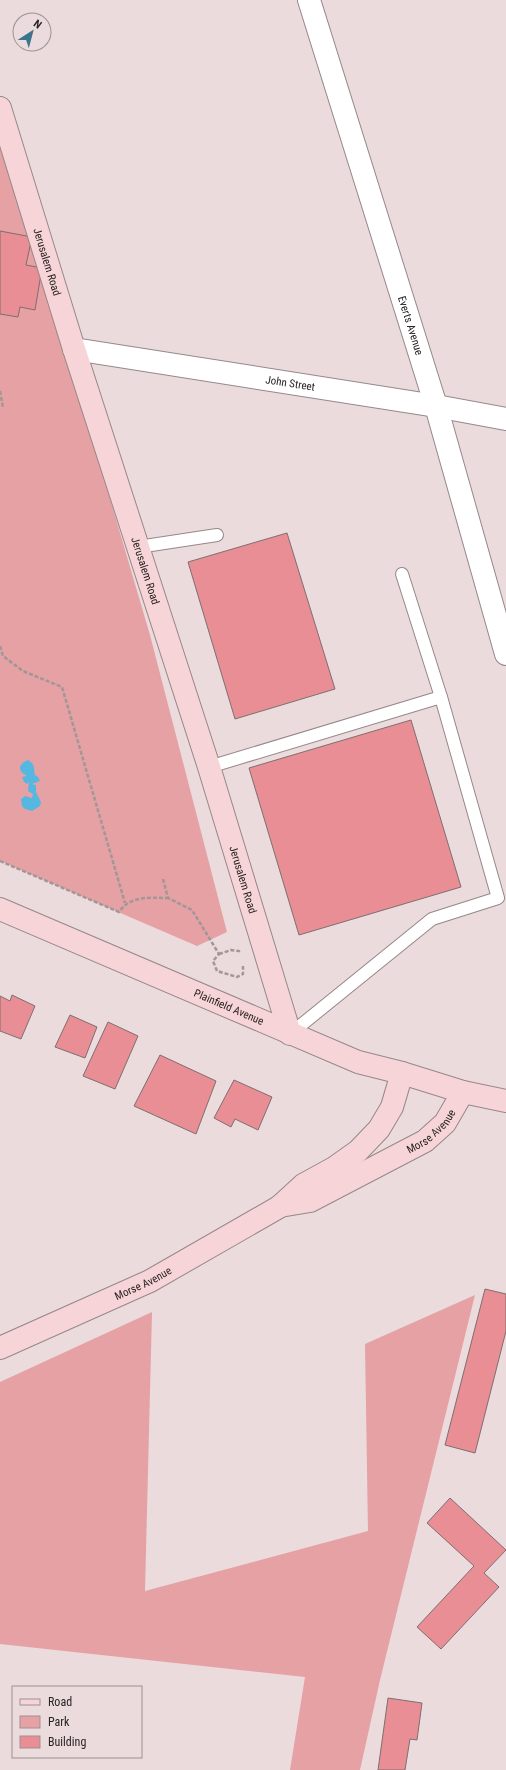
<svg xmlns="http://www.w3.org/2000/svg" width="506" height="1770" viewBox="0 0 506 1770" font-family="'Roboto Condensed',sans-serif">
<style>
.green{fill:#e5a1a4}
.water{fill:#56b8e1}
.building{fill:#e88e94;stroke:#7d6f70}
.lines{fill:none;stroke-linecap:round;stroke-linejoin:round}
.lane-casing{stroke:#968889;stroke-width:14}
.street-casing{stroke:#968889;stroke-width:24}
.secondary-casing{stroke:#968889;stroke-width:24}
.path{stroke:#a29697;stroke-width:2.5;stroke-dasharray:4 2;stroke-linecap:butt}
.lane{stroke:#fff;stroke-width:12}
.street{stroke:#fff;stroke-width:22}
.secondary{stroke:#f7d4d7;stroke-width:22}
.labels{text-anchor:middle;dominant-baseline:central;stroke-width:4;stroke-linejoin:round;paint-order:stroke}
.street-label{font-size:11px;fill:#292324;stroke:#ebdbdc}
</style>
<rect width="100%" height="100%" fill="#ebdbdc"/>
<g class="green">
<polygon points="0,148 72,369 150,635 227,932 197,946 0,861"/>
<polygon points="475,1295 380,1680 360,1770 290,1770 305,1677 0,1644 0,1382 152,1312 145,1591 368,1531 365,1344"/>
</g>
<path class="water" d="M28,760C36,765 33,768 35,775L38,777L40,781L32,784L36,785V792L41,802L40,806L32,811L25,809L22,806L21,799L25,796L32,798L33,794L28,791L29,782L27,784L24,782L22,777L27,776C17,771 18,764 28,760Z"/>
<g class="building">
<polygon points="0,231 32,237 26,265 42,268 35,310 20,307 18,317 0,314"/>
<polygon points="287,533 335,689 235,719 188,562"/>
<polygon points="411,720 461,887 299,935 249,768"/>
<polygon points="12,995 35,1006 21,1039 0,1031 0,996 10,1001"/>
<polygon points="70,1015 97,1027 85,1058 55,1047"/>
<polygon points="108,1022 138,1036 115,1089 83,1076"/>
<polygon points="160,1055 216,1081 196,1134 134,1106"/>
<polygon points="234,1080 272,1097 258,1130 235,1119 231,1127 214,1118"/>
<polygon points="485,1289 506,1294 506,1331 475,1453 445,1445"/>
<polygon points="450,1498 506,1550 484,1573 499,1587 441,1649 417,1627 474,1566 427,1523"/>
<polygon points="388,1698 422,1703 417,1740 410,1739 405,1770 378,1770"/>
</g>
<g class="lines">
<g class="lane-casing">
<g id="lane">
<polyline points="138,547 217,535"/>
<polyline points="402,574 441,697"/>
<polyline points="209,767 441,697 498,898 432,919 290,1034"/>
</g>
</g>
<g class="street-casing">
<g id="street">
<path id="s1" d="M309,0L436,406L506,654"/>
<path id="s2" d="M74,349L436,406L506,419"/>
</g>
</g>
<g class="secondary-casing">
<g id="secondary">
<path id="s3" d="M0,108L74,349L209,767L290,1034"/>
<path id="s4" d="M0,909L358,1062L402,1073L463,1092L506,1101"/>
<path id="s5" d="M280,1206L310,1201L425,1141L445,1123L463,1092"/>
<path id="s6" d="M0,1348L150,1281L279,1207L303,1185L334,1168L358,1151L379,1129L392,1107L402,1073"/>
</g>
</g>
<g class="path">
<polyline points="0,391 3,408"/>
<polyline points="0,646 3,656 23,671 62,687 125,903"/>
<path d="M0,861L119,912C131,895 149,898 168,898"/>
<polyline points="163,879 168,898 192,910 219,954 213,961 217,971 237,977 243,974 243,966"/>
<polyline points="219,954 231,950 239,951 239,954"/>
</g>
<use href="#lane" class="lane"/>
<use href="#street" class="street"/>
<use href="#secondary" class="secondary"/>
</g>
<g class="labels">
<g class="street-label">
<text stroke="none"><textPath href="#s3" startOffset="161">Jerusalem Road</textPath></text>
<text stroke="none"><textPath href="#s1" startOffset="341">Everts Avenue</textPath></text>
<text stroke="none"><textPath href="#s2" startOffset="219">John Street</textPath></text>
<text stroke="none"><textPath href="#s3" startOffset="485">Jerusalem Road</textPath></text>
<text stroke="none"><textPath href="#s3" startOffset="809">Jerusalem Road</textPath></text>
<text stroke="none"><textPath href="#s4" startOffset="249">Plainfield Avenue</textPath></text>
<text stroke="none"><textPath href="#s5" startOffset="171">Morse Avenue</textPath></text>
<text stroke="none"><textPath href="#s6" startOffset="157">Morse Avenue</textPath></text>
</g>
</g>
<rect x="12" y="1686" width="130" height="72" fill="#ebdbdc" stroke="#9d9192"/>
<rect x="20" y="1699" width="20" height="6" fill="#f7d4d7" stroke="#9d9192"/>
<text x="48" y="1706" font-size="12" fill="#292324">Road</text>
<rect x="20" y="1716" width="20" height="12" fill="#e5a1a4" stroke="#9d9192"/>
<text x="48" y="1726" font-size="12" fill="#292324">Park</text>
<rect x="20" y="1736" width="20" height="12" fill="#e88e94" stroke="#9d9192"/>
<text x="48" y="1746" font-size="12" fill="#292324">Building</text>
<g transform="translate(32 32) rotate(36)"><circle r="19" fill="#ebdbdc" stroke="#9d9192"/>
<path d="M0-3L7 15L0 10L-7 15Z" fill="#3a748d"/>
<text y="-6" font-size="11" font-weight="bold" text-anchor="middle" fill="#292324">N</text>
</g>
</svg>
